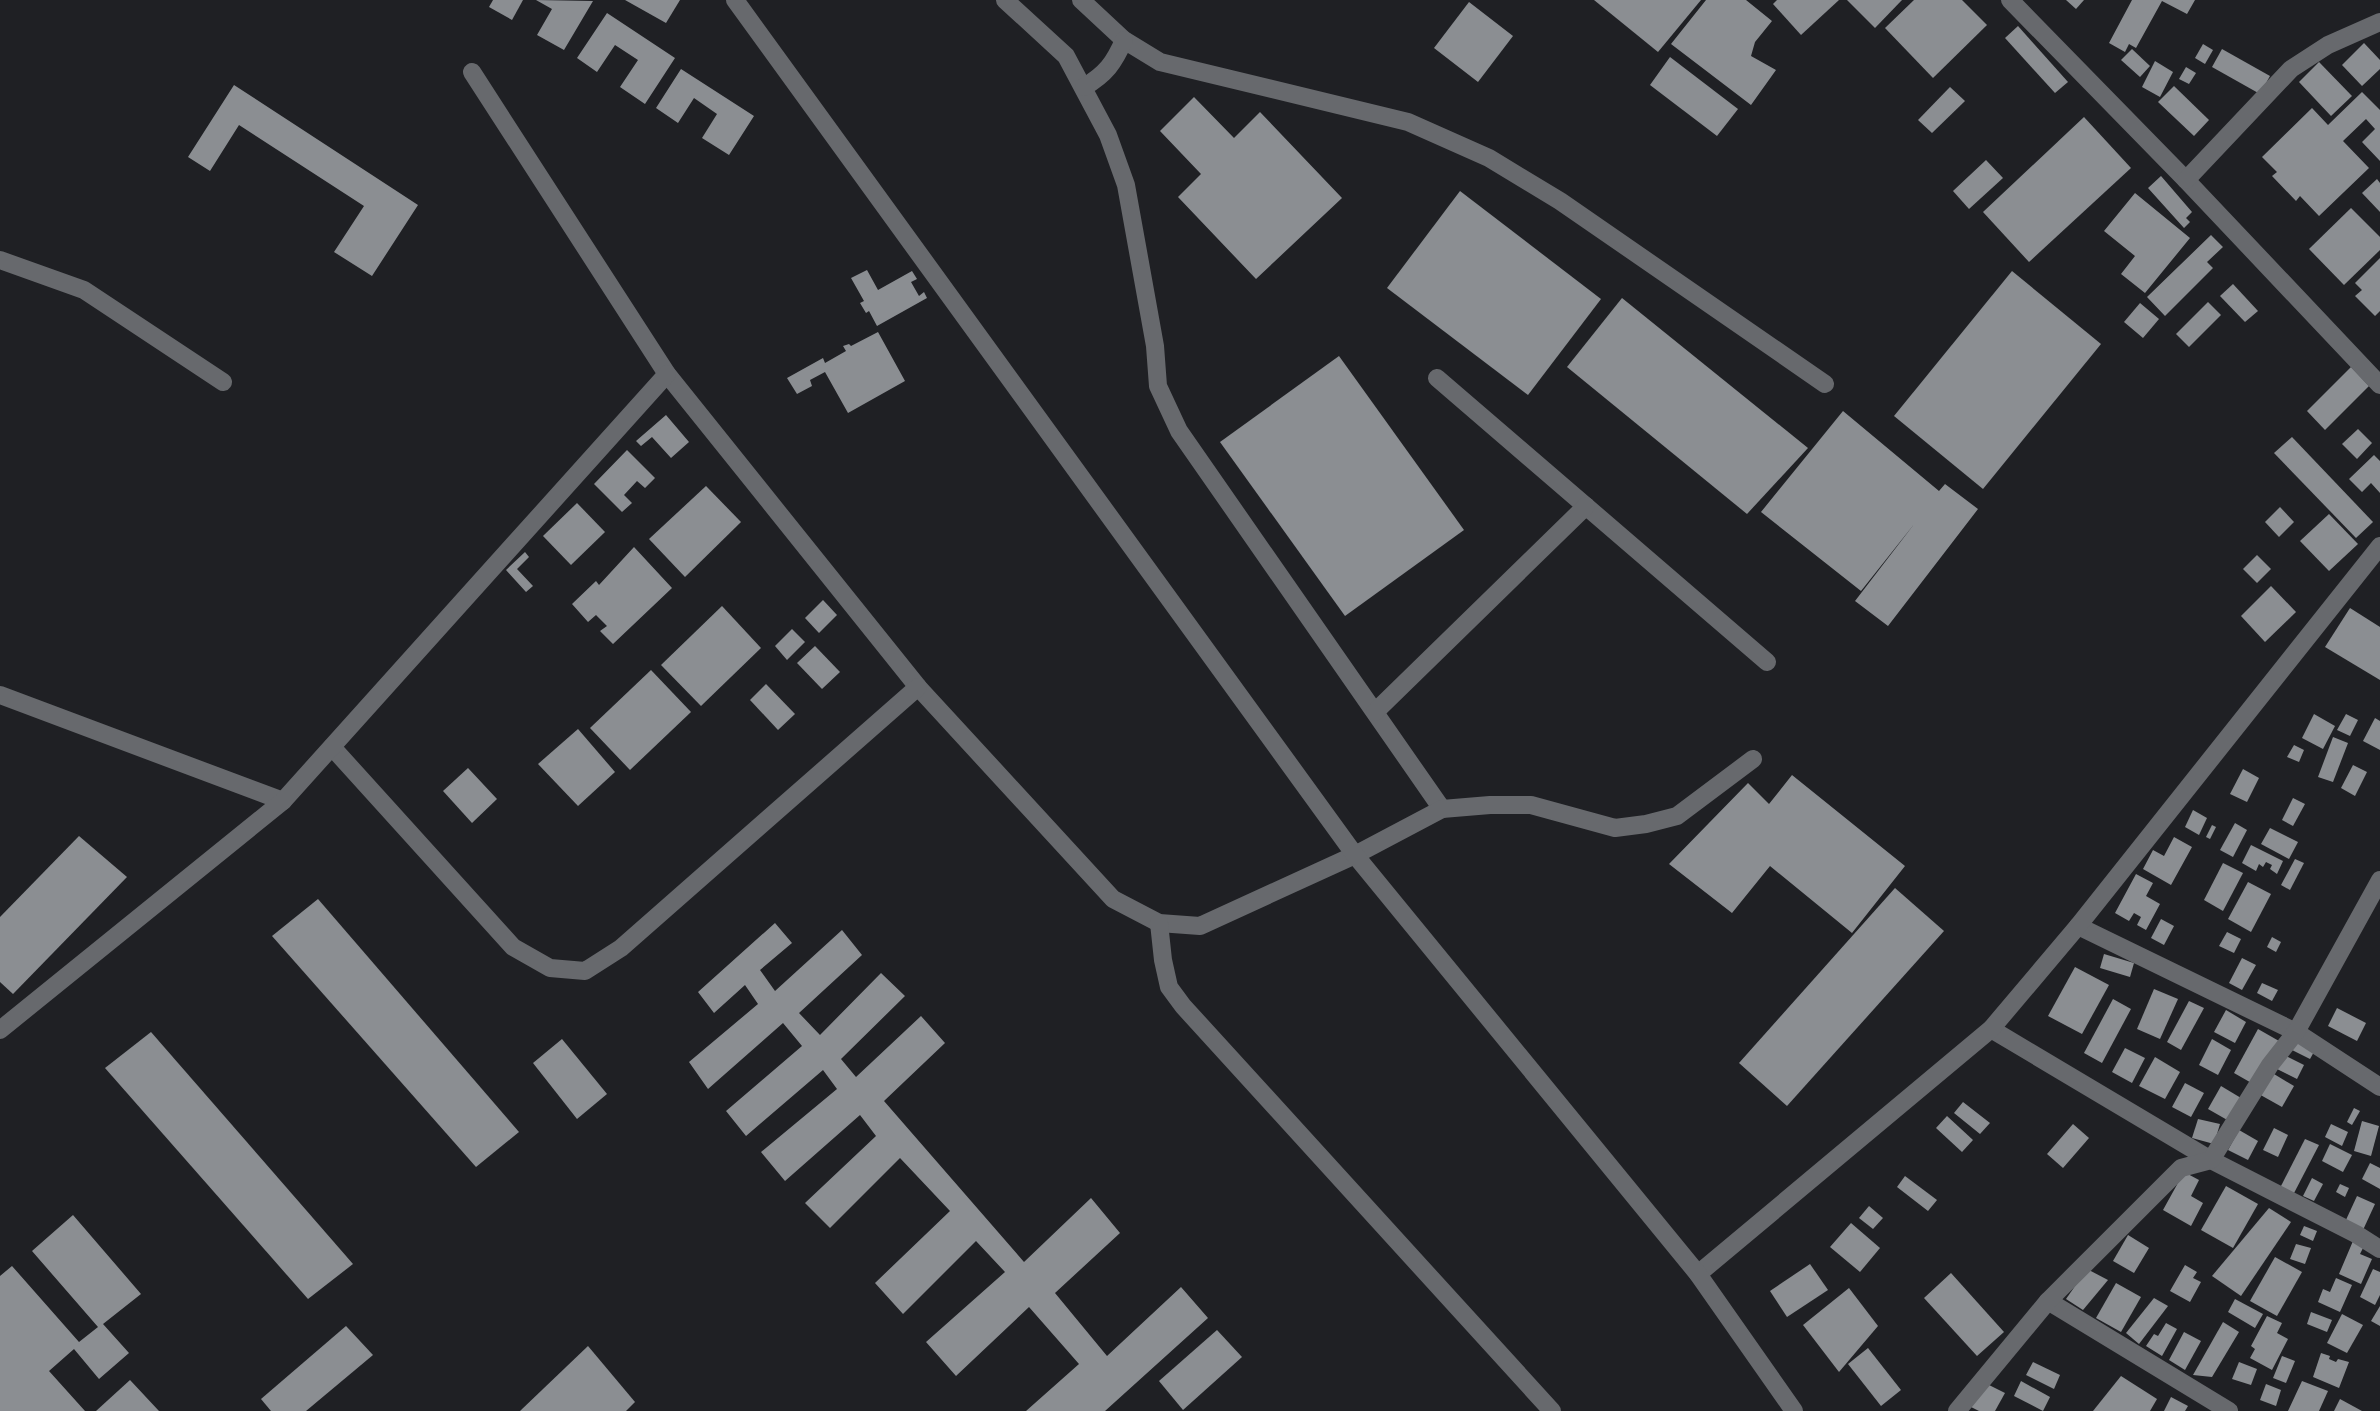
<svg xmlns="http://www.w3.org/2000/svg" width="2380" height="1411" viewBox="0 0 2380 1411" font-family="'Nunito Sans',sans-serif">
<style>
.building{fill:#8b8e92}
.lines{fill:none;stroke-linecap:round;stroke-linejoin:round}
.lane{stroke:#67696d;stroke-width:18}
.street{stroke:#67696d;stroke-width:18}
.secondary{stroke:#67696d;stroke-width:18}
</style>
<rect width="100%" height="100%" fill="#1f2024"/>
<g class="building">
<polygon points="493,0 523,0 512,20 489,7"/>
<polygon points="536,0 593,1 564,50 537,35 552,9"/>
<polygon points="625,0 680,0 666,23"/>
<polygon points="1594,0 1701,0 1658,52"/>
<polygon points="1706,0 1746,0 1772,21 1755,42 1751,56 1776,70 1751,105 1671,44"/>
<polygon points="1777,0 1839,0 1801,35 1773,4"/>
<polygon points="1847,0 1902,0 1875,28"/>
<polygon points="1914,0 1962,0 1987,25 1933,78 1885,28"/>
<polygon points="2066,0 2084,0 2076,9"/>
<polygon points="2132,0 2195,0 2187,14 2162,1 2136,48 2129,44 2125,52 2109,43"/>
<polygon points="1469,2 1513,36 1478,82 1434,48"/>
<polygon points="607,13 675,58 645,104 620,87 638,60 615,45 597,72 577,58"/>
<polygon points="2018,26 2068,82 2055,93 2005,38"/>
<polygon points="2364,43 2380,60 2380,69 2362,86 2342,65"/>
<polygon points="2203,44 2213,50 2205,64 2195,58"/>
<polygon points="2132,49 2150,66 2140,77 2121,60"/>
<polygon points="2222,49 2270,76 2260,94 2212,67"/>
<polygon points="1670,57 1738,109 1717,136 1650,85"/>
<polygon points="2155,61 2173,72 2160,97 2142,87"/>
<polygon points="2319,62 2352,96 2331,116 2299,82"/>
<polygon points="2186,67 2196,73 2189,84 2179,79"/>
<polygon points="681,69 754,116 729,155 702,138 717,114 694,98 678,123 656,108"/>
<polygon points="234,85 418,205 372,276 334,252 364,206 239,125 210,171 188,157"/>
<polygon points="2174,86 2209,120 2194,136 2158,102"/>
<polygon points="1950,87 1965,101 1932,133 1918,120"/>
<polygon points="2362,92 2380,110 2380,161 2362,142 2375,129 2366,119 2343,141 2369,168 2319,216 2300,196 2296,201 2272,176 2277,172 2262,157 2312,108 2328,125"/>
<polygon points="1194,97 1234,138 1260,112 1342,198 1256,279 1178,197 1201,174 1160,131"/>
<polygon points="2084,117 2131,168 2029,262 1983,212"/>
<polygon points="1986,160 2003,178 1969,209 1953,191"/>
<polygon points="2161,176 2192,212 2186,218 2190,222 2184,228 2148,188"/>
<polygon points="2377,179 2380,183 2380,212 2362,193"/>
<polygon points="1460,191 1601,299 1528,395 1387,288"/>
<polygon points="2135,193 2190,238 2145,293 2121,274 2135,256 2104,231"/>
<polygon points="2351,208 2380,237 2380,250 2344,285 2309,249"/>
<polygon points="2211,235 2223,247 2207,262 2213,268 2165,316 2147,297"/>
<polygon points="2380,258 2380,311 2375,316 2355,296 2362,290 2355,283"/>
<polygon points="867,270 878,290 912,271 917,279 911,282 919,296 924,292 927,298 877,326 869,311 866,313 860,303 864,301 851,278"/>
<polygon points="2012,271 2101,344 1983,489 1894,416"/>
<polygon points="2233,284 2258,311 2245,322 2220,296"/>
<polygon points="1622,298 1808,448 1747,514 1567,367"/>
<polygon points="2208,302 2221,315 2189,347 2176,334"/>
<polygon points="2140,303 2159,319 2143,338 2124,322"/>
<polygon points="878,332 905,381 848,413 825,372 810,380 812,386 797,394 787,378 823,358 825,363 846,351 843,346 849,344 851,346"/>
<polygon points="1339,356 1464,530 1345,616 1220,442"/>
<polygon points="2351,367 2369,386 2325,430 2307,411"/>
<polygon points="1843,411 1939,491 1945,484 1978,509 1888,626 1855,601 1915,523 1861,591 1761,512"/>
<polygon points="666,415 689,442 671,458 652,437 641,446 636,441"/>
<polygon points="2358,429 2372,443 2357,459 2342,444"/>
<polygon points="2292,437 2373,522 2356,538 2274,453"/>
<polygon points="627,450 655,478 645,488 637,481 624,495 632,503 622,512 594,484"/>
<polygon points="2374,455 2380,461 2380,493 2371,483 2362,492 2349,479"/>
<polygon points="706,486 741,522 685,577 649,539"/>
<polygon points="577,503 605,532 571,565 543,536"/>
<polygon points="2280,507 2294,522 2279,537 2265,522"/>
<polygon points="2329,514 2358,544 2329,571 2300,541"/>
<polygon points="634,547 672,588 613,644 600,631 607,626 596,615 588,622 572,604 596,581 599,585"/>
<polygon points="525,552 529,557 517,569 533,586 526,592 506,570"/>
<polygon points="2257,555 2271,569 2257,583 2243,569"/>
<polygon points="2271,586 2296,612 2265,642 2241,616"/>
<polygon points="823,600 837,615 819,633 805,618"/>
<polygon points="722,606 761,648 701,706 661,665"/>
<polygon points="2350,608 2380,627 2380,680 2325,647"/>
<polygon points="792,629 805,642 787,660 775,646"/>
<polygon points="815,646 840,672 822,689 797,663"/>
<polygon points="651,670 691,712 630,770 590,728"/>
<polygon points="766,684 795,714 778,730 750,700"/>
<polygon points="2314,714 2335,726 2323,749 2302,738"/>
<polygon points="2346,714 2358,720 2350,736 2337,730"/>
<polygon points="2375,718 2380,721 2380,750 2363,741"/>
<polygon points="578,729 615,772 578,806 538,764"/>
<polygon points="2333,737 2348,743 2333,782 2318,777"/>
<polygon points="2294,745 2304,750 2299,762 2287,757"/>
<polygon points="2353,765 2367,772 2355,796 2341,788"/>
<polygon points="468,768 497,799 472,823 443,791"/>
<polygon points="2243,769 2259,778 2247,802 2230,794"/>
<polygon points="1792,775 1905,866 1852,933 1770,866 1732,913 1669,864 1748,783 1769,804"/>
<polygon points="2293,798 2305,804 2293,826 2282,820"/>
<polygon points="2193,810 2207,818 2199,835 2185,827"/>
<polygon points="2235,823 2247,830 2233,857 2220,850"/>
<polygon points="2212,825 2216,827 2210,839 2206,837"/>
<polygon points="2270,828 2298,842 2289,859 2261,844"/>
<polygon points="79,836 127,877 13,994 0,982 0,917"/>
<polygon points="2174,837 2192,847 2171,885 2143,869 2153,850 2164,856"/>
<polygon points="2251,845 2283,861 2277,874 2270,869 2272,865 2266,862 2263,867 2259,864 2256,871 2242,863"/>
<polygon points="2295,859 2304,863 2290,890 2281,885"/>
<polygon points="2223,863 2243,873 2223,911 2204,900"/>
<polygon points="2136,874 2153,883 2146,896 2160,904 2146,930 2137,925 2141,917 2134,913 2129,921 2115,913"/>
<polygon points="2248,882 2271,894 2251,932 2228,919"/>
<polygon points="1895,888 1944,931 1787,1106 1739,1063"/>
<polygon points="318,899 519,1132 476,1167 272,936"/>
<polygon points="2161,919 2174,926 2164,945 2151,938"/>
<polygon points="775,923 792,943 760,970 775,991 842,930 862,955 799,1013 820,1035 881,973 905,996 841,1059 856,1077 921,1016 945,1043 884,1101 1024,1262 1091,1198 1120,1233 1055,1293 1107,1356 1181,1287 1208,1318 1105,1411 1026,1411 1079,1364 1029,1307 956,1376 926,1342 1005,1272 976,1241 903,1314 875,1283 950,1211 900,1158 830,1228 805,1203 876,1136 860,1115 785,1181 761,1152 837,1089 823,1070 746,1136 726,1111 802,1046 783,1023 708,1089 689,1062 758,1004 745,985 714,1013 698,992"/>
<polygon points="2227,932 2241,939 2234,953 2219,946"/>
<polygon points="2272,937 2281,942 2276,952 2267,947"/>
<polygon points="2104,954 2134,963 2130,977 2100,968"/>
<polygon points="2242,958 2256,965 2242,990 2229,983"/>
<polygon points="2075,967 2109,985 2082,1034 2048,1016"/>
<polygon points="2262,983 2278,990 2272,1001 2257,993"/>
<polygon points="2154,989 2178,999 2160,1039 2137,1029"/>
<polygon points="2113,999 2131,1009 2102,1063 2084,1053"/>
<polygon points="2189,1001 2204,1008 2181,1050 2167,1042"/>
<polygon points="2337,1008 2366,1023 2357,1041 2328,1026"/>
<polygon points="2226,1010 2246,1022 2235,1043 2214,1032"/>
<polygon points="2258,1029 2279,1041 2255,1085 2234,1073"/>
<polygon points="151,1032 353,1264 308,1299 105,1068"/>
<polygon points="562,1039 607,1094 577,1119 533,1063"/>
<polygon points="2212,1039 2231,1050 2218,1075 2199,1065"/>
<polygon points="2296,1041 2315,1050 2310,1059 2292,1050"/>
<polygon points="2125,1048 2145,1058 2132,1083 2112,1072"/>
<polygon points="2284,1055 2304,1065 2297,1079 2277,1069"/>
<polygon points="2155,1057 2180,1072 2165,1099 2139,1086"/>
<polygon points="2269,1071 2294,1086 2282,1107 2257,1093"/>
<polygon points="2185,1083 2204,1093 2191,1117 2172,1107"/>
<polygon points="2221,1086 2241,1098 2229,1121 2208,1109"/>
<polygon points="1963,1102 1990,1123 1980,1134 1954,1113"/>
<polygon points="2354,1108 2360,1111 2352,1125 2347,1122"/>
<polygon points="1947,1116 1973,1140 1962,1152 1936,1128"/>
<polygon points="2198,1119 2220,1124 2214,1144 2192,1138"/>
<polygon points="2362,1121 2379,1126 2371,1156 2354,1151"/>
<polygon points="2073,1124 2089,1138 2063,1168 2047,1154"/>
<polygon points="2331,1124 2348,1132 2342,1146 2325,1137"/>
<polygon points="2274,1128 2288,1135 2278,1157 2263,1150"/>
<polygon points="2239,1130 2258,1141 2248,1160 2228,1150"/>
<polygon points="2305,1139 2319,1145 2293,1195 2280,1188"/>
<polygon points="2330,1144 2352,1155 2343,1172 2322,1161"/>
<polygon points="2370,1163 2380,1168 2380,1189 2362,1179"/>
<polygon points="2184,1172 2199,1180 2191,1196 2203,1203 2191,1226 2163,1210"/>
<polygon points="1905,1176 1937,1200 1928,1211 1897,1187"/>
<polygon points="2312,1178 2323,1184 2314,1201 2303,1196"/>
<polygon points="2340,1184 2349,1188 2345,1197 2336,1192"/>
<polygon points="2226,1186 2258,1204 2233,1248 2201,1230"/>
<polygon points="2357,1196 2375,1204 2363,1230 2345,1222"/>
<polygon points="1869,1206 1883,1218 1873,1229 1859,1218"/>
<polygon points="2269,1208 2291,1222 2241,1296 2212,1276"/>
<polygon points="73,1215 141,1294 103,1324 129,1353 99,1379 74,1349 49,1371 85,1411 0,1411 0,1276 12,1266 79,1342 98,1327 32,1251"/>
<polygon points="1851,1223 1880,1248 1860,1272 1830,1247"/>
<polygon points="2304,1226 2317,1231 2313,1241 2300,1235"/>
<polygon points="2128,1235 2149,1248 2134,1273 2113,1261"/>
<polygon points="2353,1241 2364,1246 2360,1254 2372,1259 2361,1284 2339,1274"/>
<polygon points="2296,1244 2311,1248 2305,1264 2290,1259"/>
<polygon points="2275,1257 2302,1272 2277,1316 2250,1301"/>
<polygon points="1810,1264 1828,1290 1787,1317 1770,1291"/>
<polygon points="2185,1265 2197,1272 2193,1278 2201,1282 2190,1302 2170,1291"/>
<polygon points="2087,1269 2108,1280 2083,1310 2066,1299"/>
<polygon points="2373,1269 2380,1272 2380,1295 2375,1305 2360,1297"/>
<polygon points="1951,1273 2004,1332 1977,1356 1924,1298"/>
<polygon points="2336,1278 2352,1285 2340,1312 2318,1302 2323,1289 2330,1292"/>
<polygon points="2116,1283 2141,1297 2121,1332 2096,1318"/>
<polygon points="1849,1288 1878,1326 1839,1372 1803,1325"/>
<polygon points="2154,1298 2168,1306 2139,1344 2126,1333"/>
<polygon points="2235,1299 2263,1314 2255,1328 2228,1312"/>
<polygon points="2380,1306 2380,1326 2371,1321"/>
<polygon points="2311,1312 2332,1320 2327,1332 2307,1324"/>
<polygon points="2342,1314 2363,1325 2347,1353 2327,1343"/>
<polygon points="2267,1316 2282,1323 2277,1333 2288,1339 2272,1370 2250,1358 2255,1349 2251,1346"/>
<polygon points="2223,1322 2239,1332 2212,1377 2193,1375"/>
<polygon points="2166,1323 2177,1329 2162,1356 2146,1346 2154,1334 2158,1336"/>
<polygon points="346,1326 373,1355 306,1411 271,1411 261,1399"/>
<polygon points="1217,1330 1242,1357 1183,1410 1159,1381"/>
<polygon points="2184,1332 2201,1341 2185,1370 2169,1360"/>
<polygon points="588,1346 635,1402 626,1411 520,1411"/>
<polygon points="1868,1348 1901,1390 1881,1406 1848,1364"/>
<polygon points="2321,1353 2330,1356 2329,1359 2336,1362 2338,1359 2349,1362 2339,1388 2313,1377"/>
<polygon points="2282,1356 2295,1361 2286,1383 2273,1378"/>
<polygon points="2033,1362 2060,1375 2054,1389 2026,1375"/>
<polygon points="2239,1362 2257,1369 2251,1385 2232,1379"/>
<polygon points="2121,1376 2157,1399 2150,1411 2093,1411"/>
<polygon points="130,1380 159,1411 96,1411"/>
<polygon points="2021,1381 2050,1397 2043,1411 2014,1396"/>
<polygon points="2302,1381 2328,1391 2319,1411 2288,1411"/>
<polygon points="1983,1382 2005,1393 1995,1411 1979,1411 1971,1407"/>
<polygon points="2266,1384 2281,1390 2276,1406 2260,1400"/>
<polygon points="2171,1397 2188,1406 2185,1411 2164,1411"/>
<polygon points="2340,1399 2362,1411 2334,1411"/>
</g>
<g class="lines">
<g class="lane">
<polyline points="1005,0 1066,56 1108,135 1126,185 1155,346 1158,386 1179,431 1442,809"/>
<polyline points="1081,0 1124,40 1160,62 1408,122 1489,158 1560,201 1825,384"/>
<path d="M1084,87C1106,74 1114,63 1124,40"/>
<polyline points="0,260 84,290 223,382"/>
<polyline points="1437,378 1767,662"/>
<polyline points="1375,712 1586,506"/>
<polyline points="1355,855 1442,809 1490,805 1531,805 1615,828 1646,824 1677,816 1753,759"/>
</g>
<g class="street">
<polyline points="2010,0 2186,180 2380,385"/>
<polyline points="472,72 667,374 918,687 1113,899 1159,923 1200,926 1355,855"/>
<polyline points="2186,180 2291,69 2328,45 2380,22"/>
<polyline points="0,695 283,801"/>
<polyline points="332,747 513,947 550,968 585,971 621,948 918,687"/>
<polyline points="1159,923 1163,960 1169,987 1183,1006 1552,1411"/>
<polyline points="2078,926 2296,1032 2380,1087"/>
<polyline points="1991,1029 2211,1160 2356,1234 2380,1249"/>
<polyline points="0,1030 283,801 667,374"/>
<polyline points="1698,1274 1991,1029 2078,926 2380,546"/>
<polyline points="2048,1301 2229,1411"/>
<polyline points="1957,1411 2048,1301 2181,1168 2211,1160 2270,1065 2296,1032 2380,880"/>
</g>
<polyline class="secondary" points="735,0 1355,855 1698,1274 1794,1411"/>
</g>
</svg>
